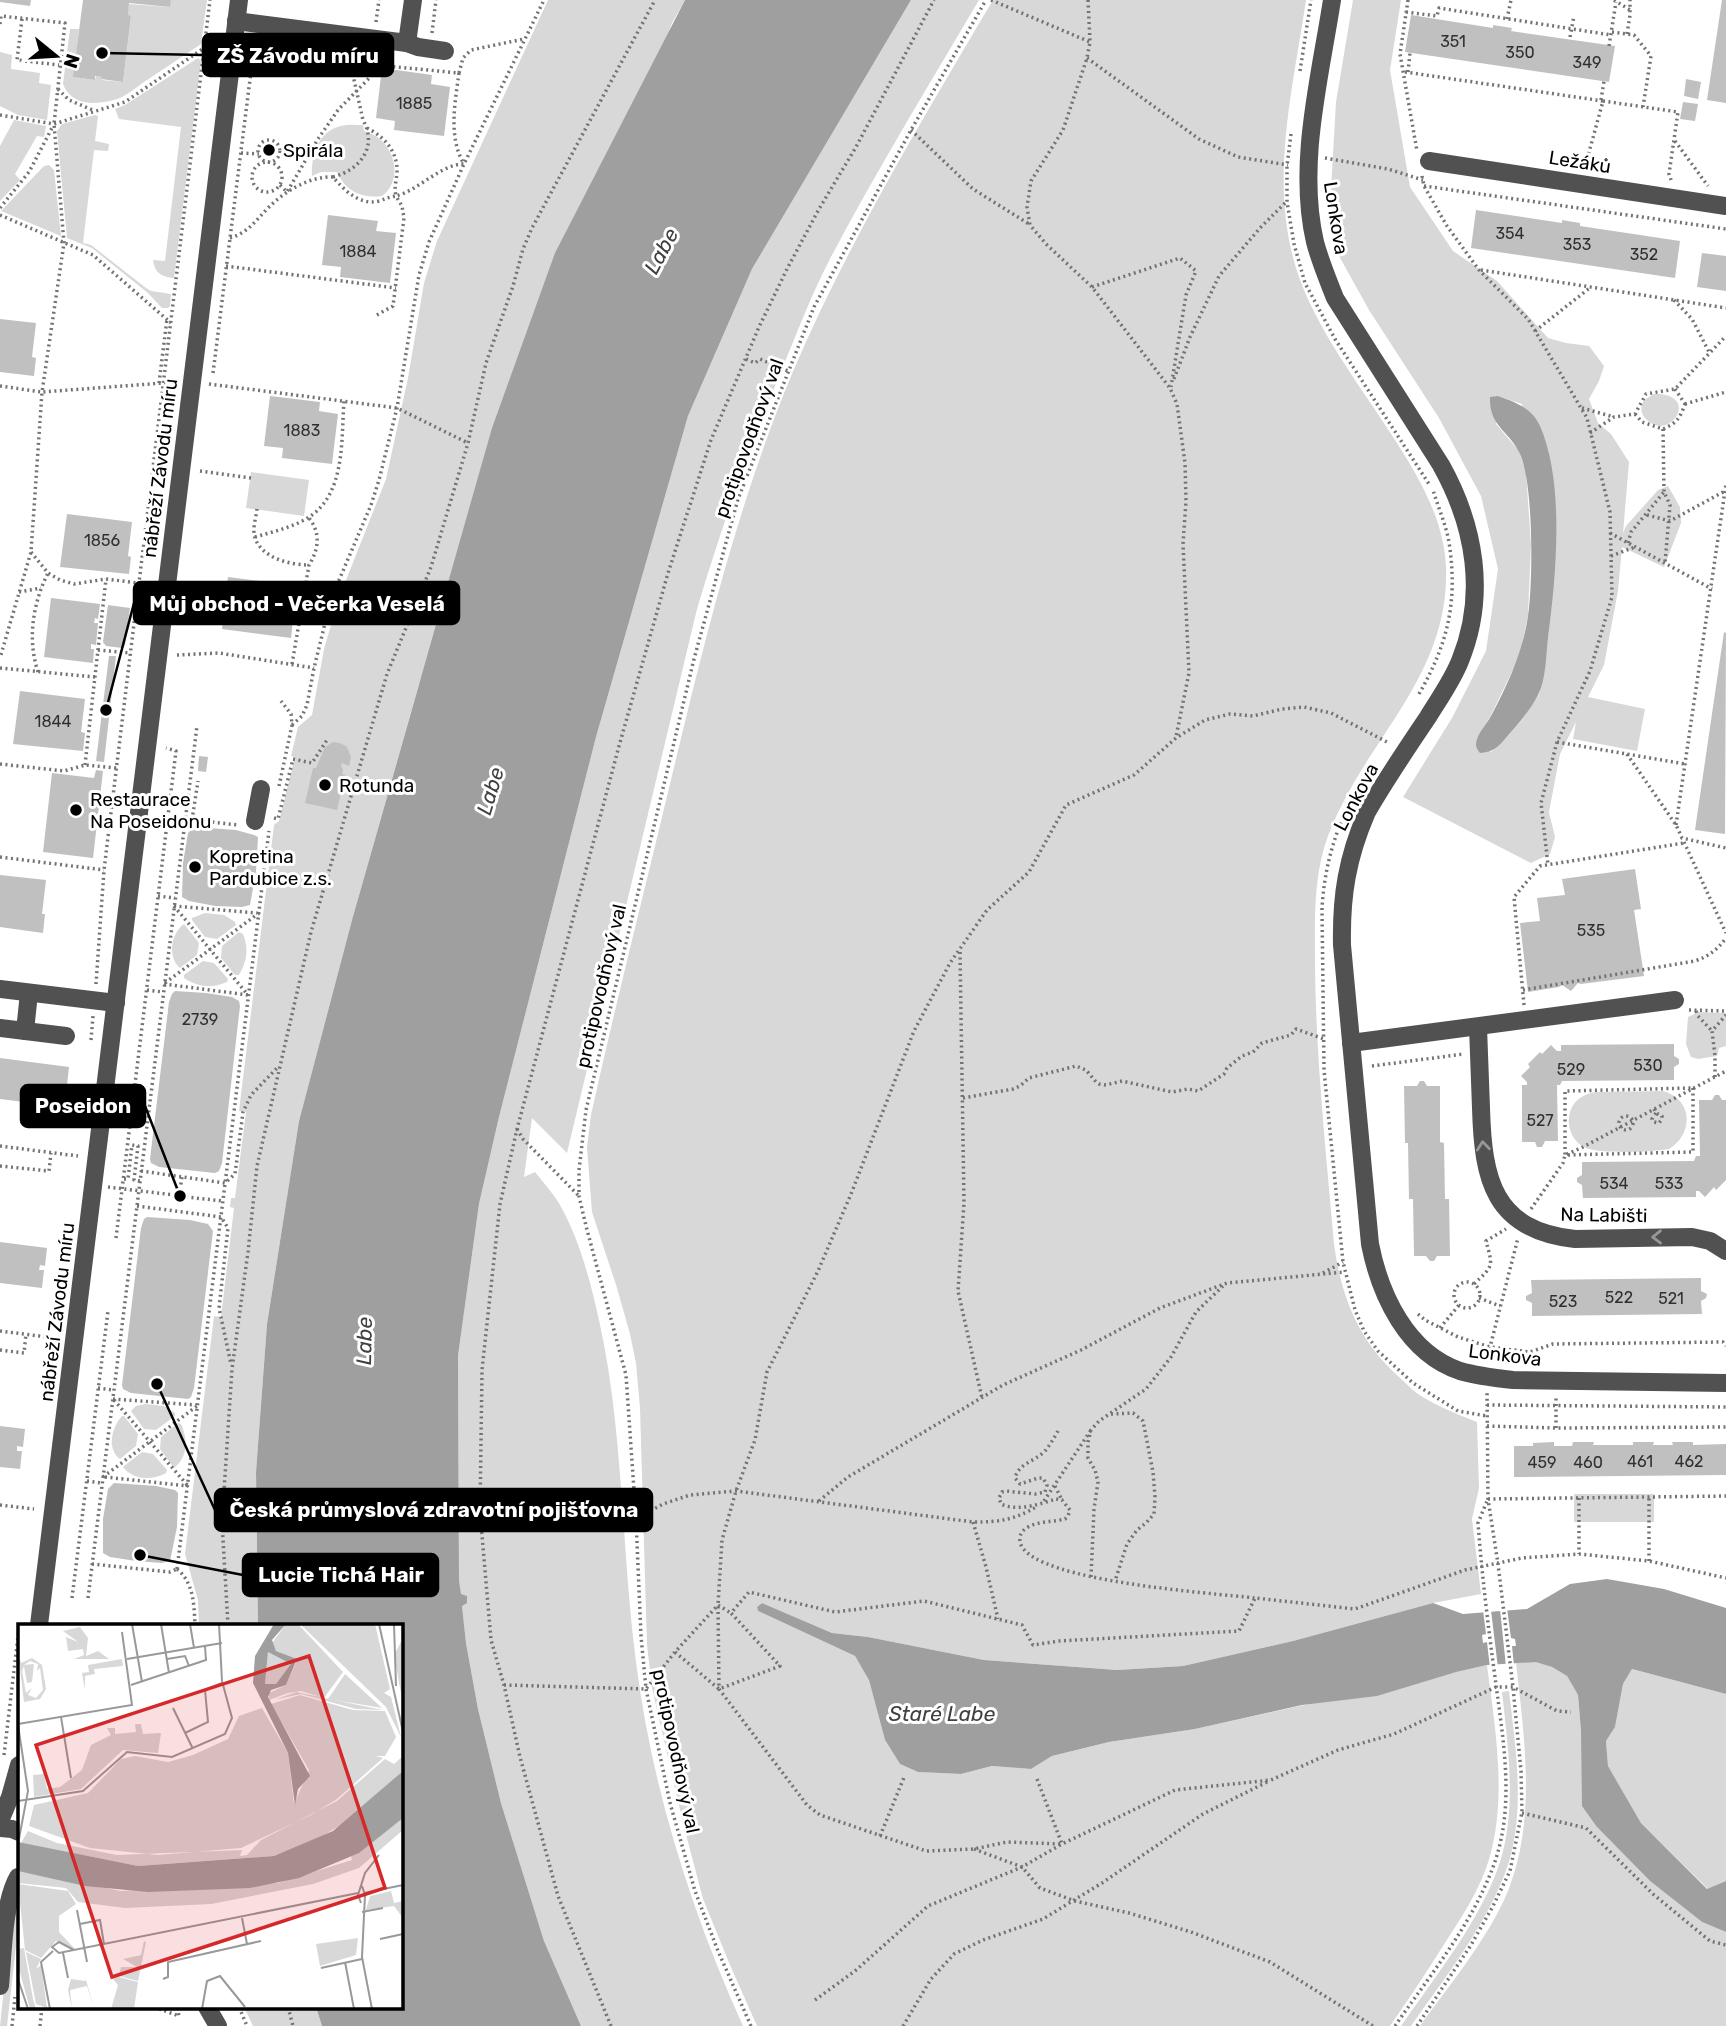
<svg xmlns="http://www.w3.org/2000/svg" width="1726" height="2026" viewBox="0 0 1726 2026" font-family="Rubik,sans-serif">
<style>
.green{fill:#d8d8d8;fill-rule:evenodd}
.water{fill:#9f9f9f}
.pier{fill:#fff}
.building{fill:#c0c0c0}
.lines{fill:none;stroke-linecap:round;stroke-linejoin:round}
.path{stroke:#737373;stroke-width:3.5;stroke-dasharray:2 3.5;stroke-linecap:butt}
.minor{stroke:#515151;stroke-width:18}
.oneway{stroke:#979797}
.poi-dot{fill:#000;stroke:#fff;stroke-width:2.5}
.labels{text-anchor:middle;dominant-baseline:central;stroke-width:6;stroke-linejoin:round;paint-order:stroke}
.number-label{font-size:16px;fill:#303030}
.poi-label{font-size:19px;fill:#000;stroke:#fff;text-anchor:start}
.street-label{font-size:19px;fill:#000;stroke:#fff}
.water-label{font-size:21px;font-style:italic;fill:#404040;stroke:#fff}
.inset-road{fill:none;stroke:#999;stroke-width:2}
.view{fill:#d62828;fill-opacity:0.15;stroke:#d62828;stroke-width:3.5}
.inset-edge{fill:none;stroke:#000;stroke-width:3.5}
.leader{fill:none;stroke:#000;stroke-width:2.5}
.callout-dot{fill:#000;stroke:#fff;stroke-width:2.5}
.callout{fill:#000;stroke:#000;stroke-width:2.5}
.callout-label{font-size:21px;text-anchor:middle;font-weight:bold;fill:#fff}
</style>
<rect width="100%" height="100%" fill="#fff"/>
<g class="green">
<path d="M171,0H207L201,44C183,56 165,68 147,80C138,86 129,94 120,98C101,105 72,108 63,84L70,29H79L74,77L95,80L96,76L102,77V80L123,82L131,17L127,16L129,4L169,7Z"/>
<polygon points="548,0 685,0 672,23 419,684 352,920 299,1121 267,1324 256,1472 258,1625 199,1625 198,1600 185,1554 214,1316 221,1317 234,1208 230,1207 231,1198 235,1198 246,1112 239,1111 274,825 279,821 295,757 291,756 298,727 312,715 324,649 339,598 386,479 408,378 424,283 437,241"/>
<path d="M911,0H979C929,85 877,170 831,257C813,291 799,328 784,364C751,444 722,525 697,609L567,1153L532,1118L524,1177L535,1172C543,1182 553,1193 560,1205C580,1241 590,1280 599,1320C624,1432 621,1548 636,1662C652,1788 691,1911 743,2026H581L544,1941L501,1803L478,1709L466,1643L459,1580L458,1356L479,1204L499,1117L596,737L688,416L752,269Z"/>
<path d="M993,0H1306C1293,89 1269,180 1296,268C1314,327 1362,388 1395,440C1420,479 1444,520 1446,567C1450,683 1356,746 1324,848C1313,887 1315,927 1315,967C1316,1059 1326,1152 1334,1244C1341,1296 1358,1340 1398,1376C1405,1382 1411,1389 1418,1394C1436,1406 1457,1414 1477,1422L1479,1488L1472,1519L1481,1594L1433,1603L1293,1641L1183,1666L1117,1670L984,1660L868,1637L832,1633L762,1603L757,1607L758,1611L855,1656L869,1679L885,1740L900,1764L918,1772L961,1774L992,1766L1031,1769L1052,1756L1109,1742L1195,1729L1487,1665C1495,1727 1507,1795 1490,1856C1481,1889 1461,1918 1443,1946C1426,1973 1408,2000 1390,2026H757L730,1965L703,1899L683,1823L652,1688L647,1645L640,1408L636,1363L630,1334L617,1288L592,1212L587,1147L591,1115C615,1006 643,897 669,788C703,647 737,504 794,369C849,241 922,120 993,0Z"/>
<path d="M1353,0H1401L1390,70L1410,187L1453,251L1497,281L1548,338L1566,343L1589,346L1604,366L1599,381L1589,399L1598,423L1611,434L1629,462L1623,533L1626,526L1658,490L1668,486L1680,507L1681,523L1664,567L1622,547L1618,591L1604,665L1588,697L1645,709L1637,751L1573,739L1576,722L1560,754L1549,812L1555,837L1550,854L1531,863L1403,797L1452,718L1486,651L1498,569L1481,496L1439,418L1369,310L1339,256L1330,206L1336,102ZM1498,396L1522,404L1552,602L1545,665L1539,694L1522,720L1491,752L1477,739L1491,715L1520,655L1528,615L1531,545L1526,472L1519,451L1496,424Z"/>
<polygon points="0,52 12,55 11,69 40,73 39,83 51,85 47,120 18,115 0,106"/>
<path d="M198,58L201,61L174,278C161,277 155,273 153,260L165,261L181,127L119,119L115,109L125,105Z"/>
<polygon points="95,115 98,116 95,141 109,144 108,151 94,150 83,243 91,245 146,288 151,291 171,294 170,306 168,308 162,308 148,293 92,248 67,238 57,131 62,124"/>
<polygon points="14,120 46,126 44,137 37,136 15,174 20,180 0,201 0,146"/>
<path d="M363,125L364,131C370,133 375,135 380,139C397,154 401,182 382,196C362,199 345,191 337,172H321L312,176C311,156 318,131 341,126C348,124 356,125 363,125Z"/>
<polygon points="49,165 54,170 61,236 1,211 44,166"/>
<path d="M1654,394C1701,393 1671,441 1648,421C1640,414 1640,408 1644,400Z"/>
<polygon points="251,472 309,480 304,516 246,508"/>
<polygon points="205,913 224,915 235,922 236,925 217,939 205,937 192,920 192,918"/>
<path d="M184,924L199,943L197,955L180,968C167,957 171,933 184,924Z"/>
<path d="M239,932L243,934C249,949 247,961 239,975H235L221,958L222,946Z"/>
<path d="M203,961L214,963L228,979L227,982C211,989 198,987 184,978V975Z"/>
<polygon points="1699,1012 1726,1013 1726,1046 1719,1048 1717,1056 1698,1059 1691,1057 1686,1044 1688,1017"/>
<path d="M1663,1091C1693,1099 1694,1134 1669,1149C1655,1152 1600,1154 1586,1148C1567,1140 1562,1111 1580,1098C1584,1095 1590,1093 1595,1092Z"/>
<polygon points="145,1404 164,1406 175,1413 175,1416 156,1430 144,1429 131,1411 136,1406"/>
<path d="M122,1416H124L138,1434L136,1446L120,1459C106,1449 112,1427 122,1416Z"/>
<path d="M178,1423L181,1424C188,1439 188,1457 174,1468L160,1449L161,1437Z"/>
<path d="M142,1452L153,1454L167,1470L166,1473C152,1481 133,1480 123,1467Z"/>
<rect x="1574" y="1494" width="80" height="28"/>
<path d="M1536,1661L1552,1667L1567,1676L1578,1695L1581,1731L1597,1827L1650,1881L1702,1922L1726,1932V2026H1420C1450,1984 1488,1939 1508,1891C1537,1818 1524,1737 1516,1662Z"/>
<polygon points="1632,1669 1726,1694 1726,1881 1708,1889 1641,1823 1608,1766 1606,1741 1615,1727 1623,1684"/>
<path d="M1509,1691C1516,1751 1527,1819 1504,1876C1482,1931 1444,1979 1411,2026H1401C1435,1977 1482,1918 1500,1862C1517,1808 1508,1747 1502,1692Z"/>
<polygon points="12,1911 17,1914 19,1920 7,2026 0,2026"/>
<polygon points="244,2007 316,2007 322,2026 253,2026"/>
</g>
<g class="water">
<polygon points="685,0 911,0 752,269 688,416 596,737 499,1117 479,1204 458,1356 459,1580 461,1594 467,1596 467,1603 462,1606 466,1643 478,1709 501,1803 544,1941 581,2026 322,2026 316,2007 401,2007 401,1625 258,1625 256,1472 267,1324 299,1121 352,920 492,428 555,253"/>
<path d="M1498,396C1515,402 1532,408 1540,426C1565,483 1556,576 1548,638C1546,656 1546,679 1538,695C1531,709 1520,722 1509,734C1500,745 1495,752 1480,753C1476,748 1475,745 1477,739C1480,731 1487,723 1491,716C1508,684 1523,651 1528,616C1533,583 1534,480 1519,452C1508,430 1489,426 1490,397Z"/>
<polygon points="1607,1579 1664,1589 1726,1608 1726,1694 1632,1669 1623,1684 1615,1727 1606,1741 1608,1766 1641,1823 1707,1889 1726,1881 1726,1932 1702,1922 1650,1881 1597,1827 1582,1806 1581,1731 1578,1695 1567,1676 1552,1667 1536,1662 1487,1665 1456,1672 1377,1696 1302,1705 1195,1729 1109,1742 1052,1756 1031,1769 992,1766 961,1774 918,1772 900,1764 885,1740 869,1680 855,1656 758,1611 757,1607 762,1603 832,1633 868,1637 984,1660 1117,1670 1183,1666 1293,1641 1433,1603 1463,1614 1527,1609 1570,1584"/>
</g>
<g class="pier">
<polygon points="1507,1608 1511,1638 1515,1639 1516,1646 1512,1646 1514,1666 1506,1667 1500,1609"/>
<polygon points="1483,1610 1491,1610 1498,1668 1490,1668 1487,1642 1483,1643 1482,1635 1486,1634"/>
</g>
<g class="building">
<polygon points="0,0 31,0 30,6 0,2"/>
<polygon points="83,0 171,0 170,7 129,3 128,15 131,16 123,82 101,79 102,77 95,76 95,80 73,77"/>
<polygon points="1722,0 1726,0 1726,103 1707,100"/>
<polygon points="1411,15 1493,28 1493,25 1512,28 1511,31 1615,46 1609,82 1405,52"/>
<polygon points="382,68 432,75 431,84 450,87 444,136 394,130 395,121 376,118"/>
<polygon points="1686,79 1701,82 1698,99 1684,96"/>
<polygon points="1683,102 1698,104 1695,121 1680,119"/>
<polygon points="1476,210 1562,223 1562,220 1580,223 1580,226 1680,241 1675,278 1471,248"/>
<polygon points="328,215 378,221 376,231 396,233 390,283 340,277 341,267 322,265"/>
<polygon points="1702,253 1726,256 1726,291 1697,287"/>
<polygon points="0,319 36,323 32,357 36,358 34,376 0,372"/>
<polygon points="270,396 320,402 319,411 338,414 332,464 282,458 283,448 264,446"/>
<polygon points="67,514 132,522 128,556 131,557 129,574 60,567"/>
<polygon points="228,577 294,585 290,618 293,619 291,638 222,629"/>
<polygon points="51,598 100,604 98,619 95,618 94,623 98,623 96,645 91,644 91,649 94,649 93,663 44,657"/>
<polygon points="108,605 130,608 125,645 122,648 106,646 103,642"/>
<polygon points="1724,632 1726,633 1725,834 1695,830"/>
<polygon points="109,656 116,656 104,762 96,761"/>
<polygon points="20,691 85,699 81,732 85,733 83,751 13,744"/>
<polygon points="333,742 340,743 347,747 351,757 349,766 342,763 341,765 343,770 342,774 345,775 337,810 305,803 313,768 316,768 325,747"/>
<polygon points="199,756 208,757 206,772 198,771"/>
<polygon points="96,770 103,771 93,858 43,852 52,773 94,778"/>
<polygon points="194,827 236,830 254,835 258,837 256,871 250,905 242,907 215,906 189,901 182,897 183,863 188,833"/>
<polygon points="1635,869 1641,909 1634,910 1644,976 1581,984 1578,983 1571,991 1562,985 1559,987 1528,992 1520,923 1540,921 1537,898 1565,895 1562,879"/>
<polygon points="0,875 46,880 42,914 45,914 43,933 0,927"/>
<polygon points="175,991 206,993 232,997 239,1001 240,1006 222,1163 219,1171 215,1173 159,1167 151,1163 150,1159 169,1002 172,994"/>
<polygon points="1674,1044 1674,1056 1679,1059 1679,1064 1674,1067 1674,1080 1562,1081 1560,1085 1557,1085 1558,1141 1545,1141 1542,1147 1537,1147 1535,1142 1522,1142 1522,1085 1527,1085 1527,1082 1521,1076 1530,1067 1528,1064 1540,1052 1542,1054 1551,1045 1557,1051 1561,1051 1561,1045"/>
<polygon points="0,1058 69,1067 67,1085 62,1084 61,1089 66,1089 64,1107 0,1099"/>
<polygon points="1420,1081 1424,1081 1427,1086 1440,1086 1440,1142 1444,1143 1445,1199 1449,1199 1450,1256 1437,1256 1434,1261 1430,1261 1426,1256 1414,1256 1413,1199 1409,1199 1408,1143 1405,1143 1404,1086 1417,1086"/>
<polygon points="1715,1095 1719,1095 1722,1100 1726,1100 1726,1180 1716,1190 1714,1187 1705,1197 1699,1191 1696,1191 1696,1197 1583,1198 1582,1185 1577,1182 1577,1178 1582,1175 1582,1162 1694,1161 1696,1156 1700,1156 1699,1100 1712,1100"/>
<polygon points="147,1217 190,1220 208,1224 213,1231 194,1388 191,1397 188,1399 131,1393 123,1389 122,1385 141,1228 144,1219"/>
<polygon points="0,1242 47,1248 45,1266 40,1265 39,1270 44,1270 42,1288 0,1283"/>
<polygon points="1701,1278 1701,1291 1707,1294 1706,1298 1701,1301 1702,1314 1532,1316 1532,1303 1526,1300 1526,1296 1532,1293 1531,1280"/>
<polygon points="0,1426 25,1429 23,1447 17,1446 17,1451 22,1451 20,1469 0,1467"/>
<polygon points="1554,1442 1554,1446 1572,1446 1573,1442 1594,1442 1593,1445 1633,1445 1633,1442 1654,1442 1653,1445 1673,1445 1672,1442 1693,1442 1693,1445 1726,1444 1726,1475 1514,1477 1514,1446 1533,1446 1533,1443"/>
<polygon points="114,1483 156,1486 175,1490 178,1493 177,1527 170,1561 162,1563 136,1561 110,1557 103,1553 103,1519 108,1489"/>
</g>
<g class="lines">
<g class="path">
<polyline points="991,0 1090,42"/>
<polyline points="1088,0 1090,42 1087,58 1063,130 1031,181 1027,207 1030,225 1046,244 1092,287 1170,388 1177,404 1185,463 1186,501 1183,544 1189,673 1176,737"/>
<polyline points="1408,0 1400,54 1417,151"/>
<polyline points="1614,0 1630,10"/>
<polyline points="1406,12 1437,16 1439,8 1611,35"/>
<polyline points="22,19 17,60 59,65"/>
<polyline points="1507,19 1511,0"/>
<polyline points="376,22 379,0"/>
<polyline points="0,24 1,16 65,23 54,124 64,243 42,392 177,382"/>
<polyline points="1612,32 1634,35 1651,56 1643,107"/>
<polyline points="432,33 436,0"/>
<polyline points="1627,34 1630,15 1630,0"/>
<polyline points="1570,37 1574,16"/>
<polyline points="1609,46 1616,2"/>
<path d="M251,53L459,73C455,103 448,137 464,164C441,164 419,190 396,196C394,188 396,182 397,173C398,152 385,137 367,128"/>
<polyline points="1087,58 1199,139 1238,157 1288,165"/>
<polyline points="1300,71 1311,0"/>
<polyline points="1405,72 1603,101 1585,167"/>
<polyline points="1408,72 1410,53"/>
<polyline points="459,73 463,58 471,50 524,39"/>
<polyline points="58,89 69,100 95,111"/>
<polyline points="1601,100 1604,81"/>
<polyline points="1603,101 1678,112 1669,174 1671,180"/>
<polyline points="0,115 54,124 125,102 204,48 216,49"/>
<polyline points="911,130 973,189 1029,224"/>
<polyline points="1291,134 1287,166 1287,202 1294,244 1305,283 1335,339 1429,484"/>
<circle cx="269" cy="151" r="11"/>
<polyline points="1675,141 1708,186"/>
<polyline points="241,153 259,154"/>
<polyline points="1325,158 1388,169 1423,180"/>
<circle cx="267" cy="177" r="15"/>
<polyline points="1422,176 1424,186 1447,226 1479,270 1528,319 1587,418 1610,512 1612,597 1590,671 1557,742 1541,803 1548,865"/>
<path d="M333,177C360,170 378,147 363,120L350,62"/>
<polyline points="280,185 287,192 318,139 338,110 382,65"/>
<polyline points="1424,186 1726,229"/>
<polyline points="0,208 29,172 53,126"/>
<polyline points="0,215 93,255 171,323"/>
<path d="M230,238C248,233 256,220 269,207C285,191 310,176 333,177C344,190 360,206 379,201C385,199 389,197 396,196L402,206L404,218L393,306L375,316"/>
<polyline points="226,266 396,288"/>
<polyline points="1481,270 1726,308"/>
<polyline points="1092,287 1180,258 1196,271 1186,295 1171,387"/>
<polyline points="1674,300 1692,319 1709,352"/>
<polyline points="1535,331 1591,287"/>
<polyline points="746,359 755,363 760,359 788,371"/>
<polyline points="213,373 255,40"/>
<polyline points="1174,379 1190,337 1219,276 1260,228 1286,202"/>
<polyline points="159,383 167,319"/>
<polyline points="209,384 397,408 468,443"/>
<polyline points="0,386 42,392 31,552 0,658"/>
<polyline points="1675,389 1685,404"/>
<polyline points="1685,404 1726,392"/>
<polyline points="1582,408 1614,417"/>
<path d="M1635,414L1642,422L1663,429C1677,423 1680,418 1685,404"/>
<polyline points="1663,429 1664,492 1670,505 1665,563"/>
<polyline points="1590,433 1614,417 1635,414 1646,394 1675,389 1726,336"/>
<polyline points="200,471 251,478"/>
<path d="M257,509C256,518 252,529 255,538C262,558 290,565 309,565"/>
<polyline points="1647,515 1670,521 1725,491"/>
<polyline points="1610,533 1712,589"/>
<path d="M255,537C272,532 290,528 306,519C346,496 341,441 344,401"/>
<polyline points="1628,543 1631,532 1664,492"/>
<polyline points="31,552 48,573 60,580 74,584 106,579 138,583"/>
<polyline points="1611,556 1635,547"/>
<polyline points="306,582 333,596"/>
<polyline points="19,592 41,588"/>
<polyline points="98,650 131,653"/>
<polyline points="177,655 219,653 314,668"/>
<path d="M292,664L309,565C319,549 321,532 308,517"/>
<polyline points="0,668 95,677"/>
<path d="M38,672C27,639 33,603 48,573"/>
<path d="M1419,694C1448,643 1458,602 1449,542C1446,525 1438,507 1433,490"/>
<polyline points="292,725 302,716 307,705 314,668 331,599 371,505 379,480 397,408 419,275 429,242 464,164 544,0"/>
<polyline points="1557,742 1685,764"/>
<polyline points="1627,754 1676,825 1682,838 1726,848"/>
<polyline points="0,764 64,771 85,765 117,768"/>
<polyline points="85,765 106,579"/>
<path d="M1373,765C1342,807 1325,856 1322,908L1324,1070L1343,1262L1355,1310L1364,1331L1378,1351L1413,1383L1458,1411L1487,1416"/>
<polyline points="279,786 292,725 291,714 281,701"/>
<polyline points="274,818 278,819 293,759 312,763 327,740"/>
<polyline points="185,819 238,825"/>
<polyline points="192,820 198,781"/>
<polyline points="1676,825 1726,484"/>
<polyline points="1684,842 1726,933"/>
<polyline points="0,857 104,870"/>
<polyline points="158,896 175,898"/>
<polyline points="174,906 248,995"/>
<polyline points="174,906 257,913"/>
<polyline points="960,952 964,1203 958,1291 982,1398"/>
<polyline points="165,983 259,913"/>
<polyline points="96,984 104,870 210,0"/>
<polyline points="164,984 248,995"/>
<polyline points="147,990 163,992"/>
<path d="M1523,990L1695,961C1709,956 1717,950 1726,938"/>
<polyline points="1524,1005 1514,897 1540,866 1684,843"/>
<polyline points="1689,1010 1726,1011"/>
<polyline points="1696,1011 1698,1016 1712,1031"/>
<polyline points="91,1040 93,1016"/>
<polyline points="1372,1066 1464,1054"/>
<polyline points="1715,1077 1715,1056 1712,1031 1726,1015"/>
<polygon points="1693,1088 1693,1152 1565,1155 1565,1091"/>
<polyline points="963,1098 1013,1089 1020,1086 1029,1078 1076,1066 1086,1070 1096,1082 1099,1084 1106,1085 1122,1081 1172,1092 1188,1089 1198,1091 1224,1074 1227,1068 1242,1056 1253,1052 1262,1043 1291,1035 1296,1029 1324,1039"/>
<polyline points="1654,1109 1656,1113 1662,1116 1662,1119 1659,1123 1654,1122 1652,1119 1656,1113"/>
<circle cx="1626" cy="1123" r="7"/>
<polyline points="517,1129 523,1139 579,1196"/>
<polyline points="0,1146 78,1156"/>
<polyline points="0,1166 49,1171 51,1153"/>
<polyline points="141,1171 225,1183 235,1174 243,1112 251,1095 278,1067"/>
<polyline points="124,1179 128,1179 132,1145 138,1146 134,1180 140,1181"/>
<polyline points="108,1187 174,1195"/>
<polyline points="180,1190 182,1177"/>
<circle cx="180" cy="1196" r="6"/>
<polyline points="186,1197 223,1201"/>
<polyline points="137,1206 221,1217 228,1228 219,1308 231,1364"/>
<polyline points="1531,1209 1563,1163 1565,1155 1583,1147 1726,1071"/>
<polyline points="116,1238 176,751 166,748"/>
<polyline points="1323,1273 1343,1262"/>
<circle cx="1467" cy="1295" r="13"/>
<path d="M1474,1284C1494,1265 1493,1267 1486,1241L1506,1229"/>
<polyline points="1479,1298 1500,1306"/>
<polyline points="1418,1314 1425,1320 1458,1337 1490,1347 1530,1352 1553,1344 1723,1342 1726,1346"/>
<polyline points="1440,1328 1459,1305"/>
<polyline points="0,1331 55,1338"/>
<polyline points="0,1350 24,1353 26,1334"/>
<polyline points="1489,1360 1490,1347 1518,1238"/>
<polyline points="98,1388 113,1390"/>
<polyline points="113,1399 196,1405"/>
<polyline points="114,1400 188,1486"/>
<polyline points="1487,1405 1726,1407"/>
<polyline points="1111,1414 1133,1413 1143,1421 1153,1472 1155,1497 1154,1514 1146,1523 1137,1530 1127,1544 1115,1581"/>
<polyline points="1487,1426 1556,1428 1726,1427"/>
<polyline points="1556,1428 1556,1398"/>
<path d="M1058,1431C1054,1438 1050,1445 1045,1451C1034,1462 1019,1463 1015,1478L1020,1484L1038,1478H1043L1047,1485L1045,1492L1035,1494L1006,1491L1002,1492L999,1498L1001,1504C1017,1512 1040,1504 1056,1499L1062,1500L1070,1510L1068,1516L1065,1519C1053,1522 1039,1521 1028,1527C1021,1531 1018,1537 1021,1545C1038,1582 1213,1593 1255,1598"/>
<polyline points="103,1477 197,1406"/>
<polyline points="105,1477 188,1486"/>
<polyline points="87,1481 102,1483"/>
<polyline points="1055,1486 1062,1500"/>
<polyline points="1579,1498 1579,1554"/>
<polyline points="1488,1499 1726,1496"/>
<polyline points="819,1501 848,1477 1003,1385 1081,1350 1160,1308 1227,1283 1345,1272"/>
<polyline points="1044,1501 1091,1430"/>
<polyline points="0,1505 34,1509"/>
<path d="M636,1519L663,1504L690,1495L736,1491L973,1522C1000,1522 1014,1520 1038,1506"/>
<polyline points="973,1522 986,1567 998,1619"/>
<polyline points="1649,1561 1649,1497"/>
<polyline points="92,1564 170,1572 177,1569"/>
<polyline points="177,1569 269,831"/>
<path d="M177,1569C194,1583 194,1605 195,1625"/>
<polyline points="1091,1577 1094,1509 1098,1482 1095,1470 1088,1458 1088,1442 1091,1430 1099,1421 1146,1389 1171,1357 1196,1312 1225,1284"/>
<polyline points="72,1598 108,1311"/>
<polyline points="88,1598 197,726"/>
<polyline points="228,1625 222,1522 232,1369 248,1252 257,1166 311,932 387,674 431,567 468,443 486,363 513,286 523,249 532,228 655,0"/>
<polyline points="675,1652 719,1689 780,1666 731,1613 749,1592 835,1612 924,1601 1022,1625 1033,1645 1059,1641 1239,1631 1255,1598 1355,1609 1465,1570 1522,1558 1579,1554 1649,1561 1726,1578"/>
<polyline points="504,1685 646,1689 675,1652 718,1605 731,1613"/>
<polyline points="4,1755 19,1628"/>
<polyline points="1037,1779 1062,1844 1007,1842 974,1849 926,1851 820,1815 807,1805 719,1689 718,1605 722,1540 736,1491 755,1440 767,1372 818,1271 851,1194 914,1031 950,963 987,910 1029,872 1066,805 1134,775 1176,738 1205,720 1230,714 1253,716 1282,709 1304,707 1331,713 1389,743"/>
<polyline points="1522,1813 1586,1828 1653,1894 1710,1941 1726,1945"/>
<polyline points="880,1836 905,1775"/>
<polyline points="974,1849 1022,1867 1040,1888 1075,1901 1129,1913 1191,1932 1270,1962 1373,2026"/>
<polyline points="815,2000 855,1971 928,1906 1022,1867 1062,1844 1175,1790 1271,1780 1338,1750 1394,1734 1496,1687 1513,1687 1557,1711 1571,1712"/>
<polyline points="154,2007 179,2016 177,2007"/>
<polyline points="239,2007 247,2026"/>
<polyline points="288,2007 293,2026"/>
<polyline points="12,2026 15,1997"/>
<polyline points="40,2026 42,2007"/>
<polyline points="611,2026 558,1896 520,1757 504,1685 491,1640 480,1512 482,1370 500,1204 517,1129 619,746 668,573 711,440 759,327 787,269 819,209 856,147 934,0"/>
<polyline points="751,2026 718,1951 695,1891 670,1803 646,1689 641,1636 636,1519 626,1375 586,1226 579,1196 579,1170 586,1110 694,659 738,499 814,307 911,130 986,0"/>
<polyline points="903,2026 931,1979 954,1954 983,1940 1043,1919 1102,1883 1203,1814 1269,1781"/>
<path d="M1395,2026C1430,1975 1471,1926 1493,1867C1516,1806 1503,1740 1495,1677C1488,1626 1482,1575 1478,1523L1487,1501"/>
<polyline points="1417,2026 1471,1945 1493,1906 1510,1871 1522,1812 1521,1771 1513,1687 1498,1564 1488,1499 1487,1392"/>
</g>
<g class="minor">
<path d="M1332,0C1320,78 1297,164 1315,242C1320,261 1328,280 1335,298L1441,465C1475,526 1487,595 1460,661C1452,681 1439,699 1428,717C1407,748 1386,779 1367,812C1347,858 1341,896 1342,945L1370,1244C1380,1295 1407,1353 1460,1371C1477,1376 1495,1378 1513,1380L1726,1383"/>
<polyline points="236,21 407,43 413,0"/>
<polyline points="407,43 418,47 445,51"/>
<polyline points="1429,161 1726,206"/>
<polyline points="255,821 261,789"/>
<polyline points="0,989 116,1003"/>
<path d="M1478,1027C1479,1054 1480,1081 1481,1108C1483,1179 1493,1230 1575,1239L1692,1237L1710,1241L1726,1251"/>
<polyline points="0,1028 66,1036"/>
<polyline points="25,1031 29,993"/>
<polyline points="1351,1043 1675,1000"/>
<polyline points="39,1625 239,0"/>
<polyline points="0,1821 10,1797 19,1765"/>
<polyline points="0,1828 12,1829 19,1832"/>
<path d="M0,1986C3,1955 3,1903 18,1877"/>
<polyline points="207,2007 218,2026"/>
</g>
</g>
<defs><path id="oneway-chevron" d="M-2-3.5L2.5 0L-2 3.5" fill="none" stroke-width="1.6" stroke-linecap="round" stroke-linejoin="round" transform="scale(1.75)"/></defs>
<g class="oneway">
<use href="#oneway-chevron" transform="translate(1483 1146) rotate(-96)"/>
<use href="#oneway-chevron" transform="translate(1657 1237) rotate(179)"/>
</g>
<g class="poi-dot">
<circle cx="269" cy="150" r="7"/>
<circle cx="325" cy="785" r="7"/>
<circle cx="76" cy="810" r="7"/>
<circle cx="195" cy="867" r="7"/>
</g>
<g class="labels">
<g class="number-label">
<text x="1453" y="41">351</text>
<text x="1520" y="52">350</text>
<text x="1587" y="62">349</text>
<text x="414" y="103">1885</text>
<text x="1510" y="233">354</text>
<text x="1577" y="244">353</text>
<text x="358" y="251">1884</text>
<text x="1644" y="254">352</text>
<text x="302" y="430">1883</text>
<text x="102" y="540">1856</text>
<text x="53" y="721">1844</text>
<text x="1591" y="930">535</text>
<text x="200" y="1019">2739</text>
<text x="1648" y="1065">530</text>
<text x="1571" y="1069">529</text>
<text x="1540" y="1120">527</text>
<text x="1614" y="1183">534</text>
<text x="1669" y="1183">533</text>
<text x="1619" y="1297">522</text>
<text x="1671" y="1298">521</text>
<text x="1563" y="1301">523</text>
<text x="1640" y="1461">461</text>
<text x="1689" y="1461">462</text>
<text x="1542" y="1462">459</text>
<text x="1588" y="1462">460</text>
</g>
<g class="poi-label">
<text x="283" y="150">Spirála</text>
<text x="339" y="785">Rotunda</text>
<text x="90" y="799">Restaurace<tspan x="90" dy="22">Na Poseidonu</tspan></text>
<text x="209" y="856">Kopretina<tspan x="209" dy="22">Pardubice z.s.</tspan></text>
</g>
<g class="street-label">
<text transform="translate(1580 162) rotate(9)">Ležáků</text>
<text transform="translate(1336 218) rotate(81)">Lonkova</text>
<text transform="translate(749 438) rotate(-70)">protipovodňový val</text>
<text transform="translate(160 468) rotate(-83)">nábřeží Závodu míru</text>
<text transform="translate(1356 797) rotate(-62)">Lonkova</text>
<text transform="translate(601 986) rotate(-77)">protipovodňový val</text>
<text transform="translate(1604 1215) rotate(1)">Na Labišti</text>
<text transform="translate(57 1312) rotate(-83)">nábřeží Závodu míru</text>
<text transform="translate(1505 1355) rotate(7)">Lonkova</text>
<text transform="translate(676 1751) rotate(78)">protipovodňový val</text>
</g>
<g class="water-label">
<text transform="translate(661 251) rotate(-62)">Labe</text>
<text transform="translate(490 791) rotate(-73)">Labe</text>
<text transform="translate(364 1341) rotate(-89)">Labe</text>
<text x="942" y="1713">Staré Labe</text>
</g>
</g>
<g transform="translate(18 1624)">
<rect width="385" height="385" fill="#fff"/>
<path d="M268,0H280L325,48L306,74L365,86L338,85L283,70L256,76L278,68L303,73L283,67L270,69L251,76V69L268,61L278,39V35L258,27L254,19ZM282,0H357L372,65L366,69L373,73L383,113L368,83ZM62,3L70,14L68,32L80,27L91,35H56L66,31L65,25L50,27L48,13L60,18L45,7ZM383,18L385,20V80L376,31ZM0,28L3,39L14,34L24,41L28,65L22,75L6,78ZM12,37L20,40L19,47L22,44L25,66L18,74L10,71L14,64L8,69L4,47L6,42L9,59L14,58L16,40L6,41ZM250,28L274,40L258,60H247ZM104,35L105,42L76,45L77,50L67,52V66L64,49L71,48L70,41ZM327,50L364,84L310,75ZM282,71L335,86L367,87L378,113L367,132H358L365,134L319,175L293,191L223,224L140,231L72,224L11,202L16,181L70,169L103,135L117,132L150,138L175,131L210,115L221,92L244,84L270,129L276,180L291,146L253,80ZM117,100H123L125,110L143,109L140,129L105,126L63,165L16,173L15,151L26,150L29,165L42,163L64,146L73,121L93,111L89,104H97V110L118,108ZM385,132V147L332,195L295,218L256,232L120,242L3,219L10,207L39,219L99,231L224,226L222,232L229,231L243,216L319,177L367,135L376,140ZM385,194V206L341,244L295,260L193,280L107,284L60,278L48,264L0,259V247L103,267L260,259L334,236L333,232ZM0,260L50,267L58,280L41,292V308L57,325L38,317L23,334L7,326ZM373,267L376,279L385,277V294L376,282L348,286L352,272ZM340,314L338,331L302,342L298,320ZM126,317L128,318L120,357L101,352L103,343H119L105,335L123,331ZM6,324L15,375L18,385H12L0,341V325ZM8,328L23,335L18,345L23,341L29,384L18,380ZM67,352L76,385L69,362L52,366L54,385L50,366L53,355L68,357ZM101,353L120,358L116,385H93L100,361L94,354Z" fill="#d8d8d8" fill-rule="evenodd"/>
<path d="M256,0H268L254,16L258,27L279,35L268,61L253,66L250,73L292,152L280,165L277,181L270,129L235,59L237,32ZM250,28L273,40L258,60H247ZM385,147V194L341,229L281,254L232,264L130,268L67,262L0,247V218L120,242L256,232L315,207Z" fill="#9f9f9f" fill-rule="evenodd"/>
<path class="inset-road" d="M114,0L124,58M143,0L151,49M172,0L176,24M361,0L385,108M376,0L378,62M109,35L204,19M149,35L167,32L171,42M113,61L188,36L187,22M155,84L175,125M43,93L53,154M0,100L114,81L104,8M0,101L10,167L0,220M167,109L190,98L187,66L204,59M0,177L65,167L109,128L154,133L207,110L214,94L204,57L201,0M344,262L347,271L344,333L354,385M346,269L385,261M343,279L340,271L347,249L361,231M59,286L69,338M344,288L365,284M224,294L229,320M62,300L82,296L86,320M362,315L385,310M56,326L41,318L34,323L41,329L340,269M45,329L50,354M327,338L336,385M303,344L344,335M0,355L10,385M145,355L150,353V338L243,317M32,385L23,338L35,327M184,385L189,357L202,352L227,383"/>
<path class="view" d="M291,32L367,264L94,353L18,121Z"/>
<rect width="385" height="385" class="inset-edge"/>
</g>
<path class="leader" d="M102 53L203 55M106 710L134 603M180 1196L145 1106M157 1384L215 1510M140 1555L243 1575"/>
<g class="callout-dot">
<circle cx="102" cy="53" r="7"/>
<circle cx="106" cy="710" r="7"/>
<circle cx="180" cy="1196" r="7"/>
<circle cx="157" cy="1384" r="7"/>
<circle cx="140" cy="1555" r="7"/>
</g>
<g class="callout">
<rect x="203" y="34" width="190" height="42" rx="7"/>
<rect x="134" y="582" width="325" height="42" rx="7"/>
<rect x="21" y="1085" width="124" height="42" rx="7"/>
<rect x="215" y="1489" width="437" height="42" rx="7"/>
<rect x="243" y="1554" width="195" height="42" rx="7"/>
</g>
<g class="callout-label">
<text x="298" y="63">ZŠ Závodu míru</text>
<text x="297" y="611">Můj obchod - Večerka Veselá</text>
<text x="83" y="1113">Poseidon</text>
<text x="434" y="1517">Česká průmyslová zdravotní pojišťovna</text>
<text x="341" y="1582">Lucie Tichá Hair</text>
</g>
<g transform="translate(56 56) rotate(108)" stroke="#ffffff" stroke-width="5" paint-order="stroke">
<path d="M0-5L12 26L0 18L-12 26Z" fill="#000000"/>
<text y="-10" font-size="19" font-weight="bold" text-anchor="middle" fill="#000000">N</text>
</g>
</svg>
